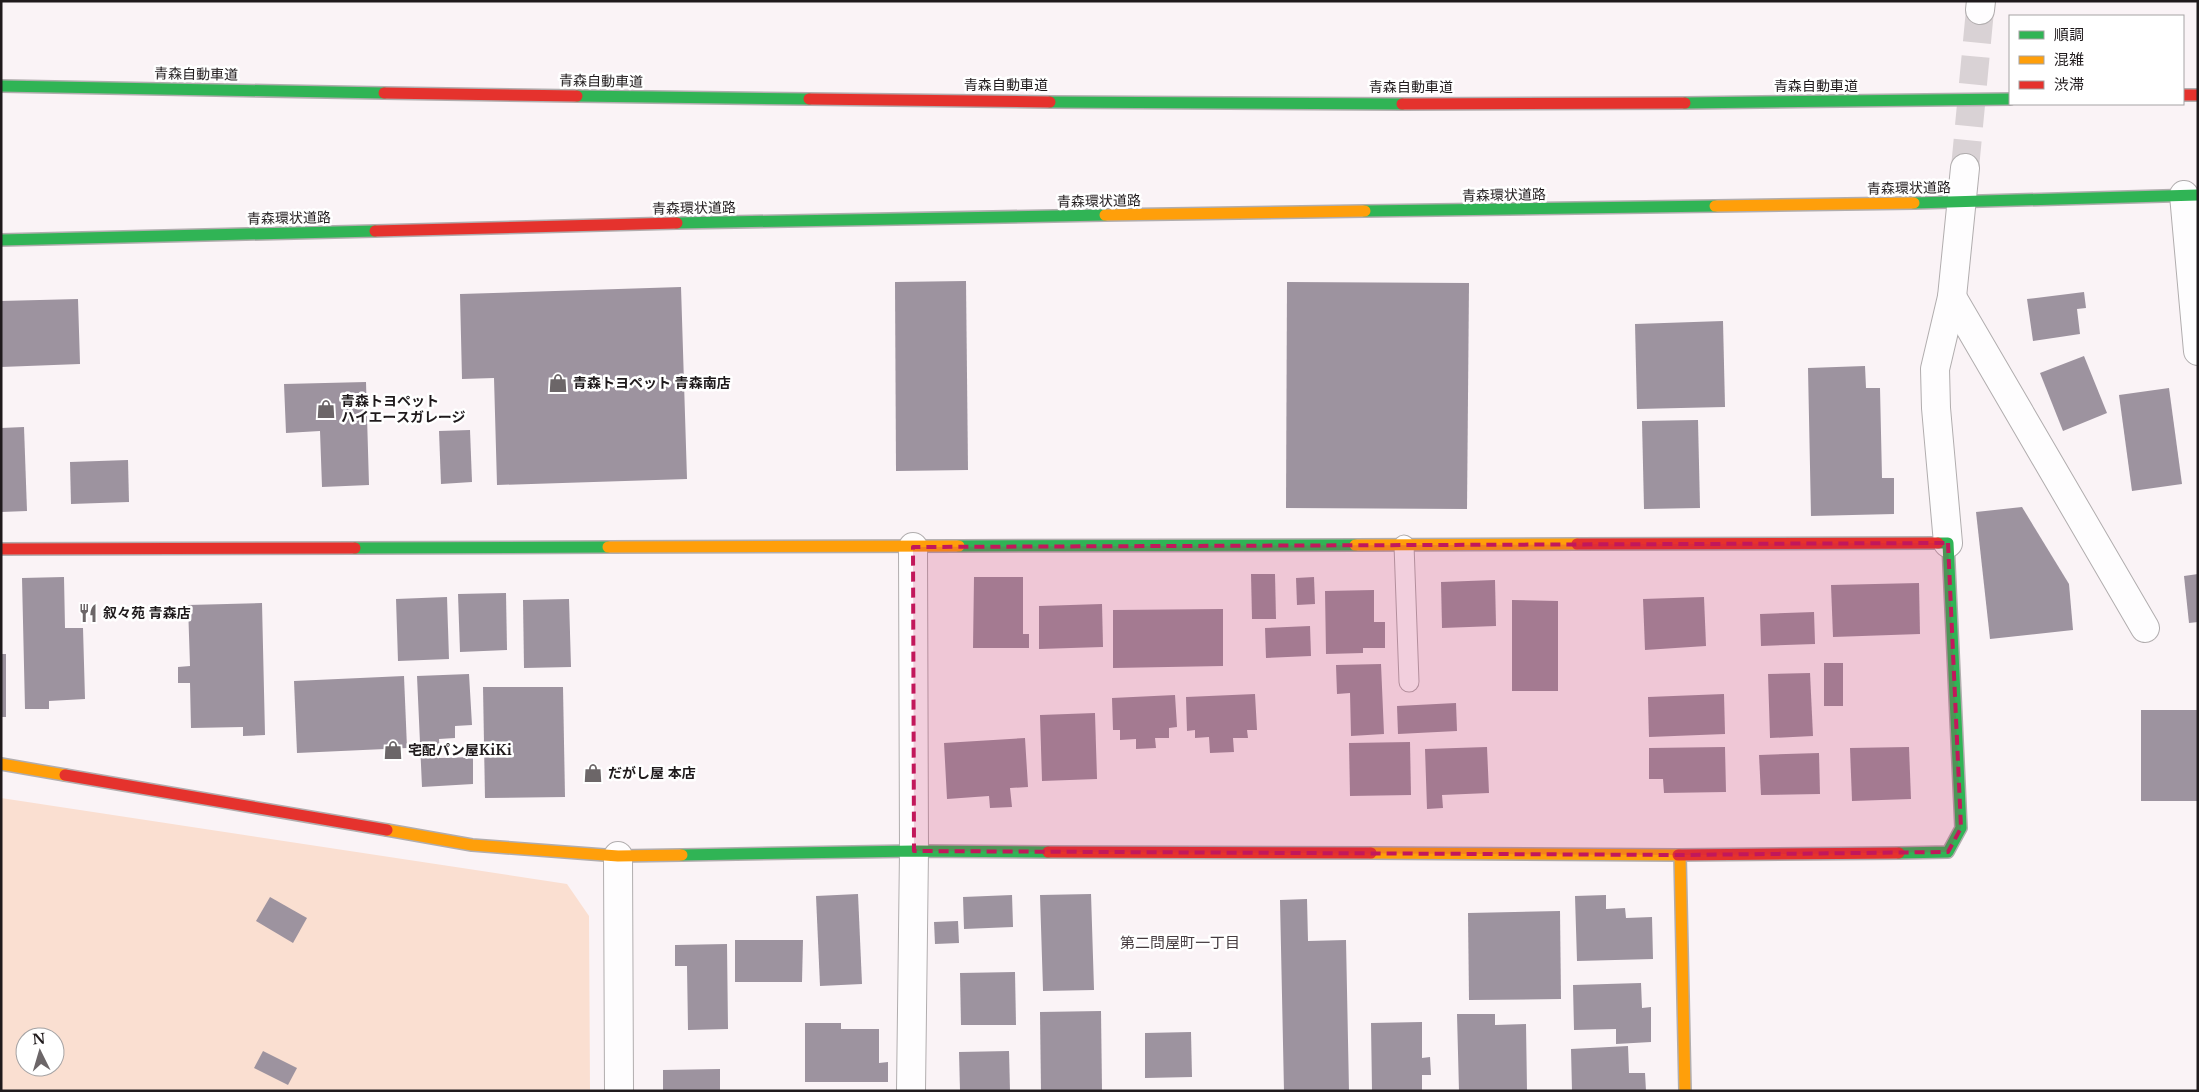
<svg xmlns="http://www.w3.org/2000/svg" width="2199" height="1092" viewBox="0 0 2199 1092" font-family="'Libre Baskerville','Noto Sans JP',serif">
<style>
.green{fill:#fadfd1;fill-rule:evenodd}
.building{fill:#9d939f}
.lines{fill:none;stroke-linecap:round;stroke-linejoin:round}
.street-tunnel{stroke:#d9d2d5;stroke-width:28;stroke-dasharray:28 14;stroke-linecap:butt}
.lane-casing{stroke:#b1adae;stroke-width:21}
.street-casing{stroke:#b1adae;stroke-width:30}
.fast-casing{stroke:#b1adae;stroke-width:14}
.slow-casing{stroke:#b1adae;stroke-width:14}
.jam-casing{stroke:#b1adae;stroke-width:14}
.lane{stroke:#fefdfe;stroke-width:19}
.street{stroke:#fefdfe;stroke-width:28}
.fast{stroke:#30b455;stroke-width:11}
.slow{stroke:#ff9f0a;stroke-width:11}
.jam{stroke:#e5322d;stroke-width:11}
.marked{fill:#c2185b;fill-opacity:0.2;stroke:#c2185b;stroke-width:4;stroke-dasharray:10 6;stroke-linejoin:round}
.labels{text-anchor:middle;dominant-baseline:central;stroke-width:5;stroke-linejoin:round;paint-order:stroke}
.street-label{font-size:14px;fill:#1f1a1c;stroke:#fff}
.poi-label{font-size:14px;font-weight:bold;fill:#1f1a1c;stroke:#fff;text-anchor:start}
.neighbourhood-label{font-size:15px;fill:#453b3f;stroke:#fff}
</style>
<rect width="100%" height="100%" fill="#faf3f6"/>
<path class="green" d="M1,798L567,884L589,916L590,1091H1ZM25,1037H55V1067H25Z"/>
<g class="building">
<polygon points="966,281 968,470 896,471 895,282"/>
<polygon points="1287,282 1469,283 1467,509 1286,508"/>
<polygon points="681,287 687,479 497,485 494,378 462,379 460,294"/>
<polygon points="2084,292 2086,308 2077,309 2080,334 2033,341 2027,299"/>
<polygon points="78,299 80,364 1,367 1,301"/>
<polygon points="1723,321 1725,407 1637,409 1635,324"/>
<polygon points="2084,356 2107,413 2063,431 2040,373"/>
<polygon points="1865,366 1866,388 1880,388 1882,478 1894,478 1894,514 1811,516 1808,368"/>
<polygon points="366,382 369,485 322,487 320,431 286,433 284,384"/>
<polygon points="2169,388 2182,484 2132,491 2119,395"/>
<polygon points="1698,420 1700,508 1644,509 1642,421"/>
<polygon points="24,427 27,511 1,512 1,428"/>
<polygon points="470,430 472,482 441,484 439,431"/>
<polygon points="128,460 129,502 71,504 70,462"/>
<polygon points="2022,507 2069,584 2073,630 1990,639 1976,512"/>
<polygon points="1251,574 1275,574 1276,619 1252,619"/>
<polygon points="2198,574 2198,622 2189,623 2184,576"/>
<polygon points="64,577 65,628 83,628 85,699 49,701 49,709 25,709 22,578"/>
<polygon points="974,577 1023,577 1023,634 1029,634 1029,648 973,648"/>
<polygon points="1314,577 1315,604 1297,605 1296,578"/>
<polygon points="1495,580 1496,626 1442,628 1441,582"/>
<polygon points="1919,583 1920,634 1833,637 1831,585"/>
<polygon points="1374,590 1374,622 1385,622 1385,648 1363,648 1363,653 1326,654 1325,591"/>
<polygon points="506,593 507,650 460,652 458,594"/>
<polygon points="447,597 449,659 398,661 396,599"/>
<polygon points="1704,597 1706,646 1645,650 1643,599"/>
<polygon points="569,599 571,667 524,668 523,600"/>
<polygon points="1512,600 1558,601 1558,691 1512,691"/>
<polygon points="262,603 265,735 243,736 243,727 191,728 190,683 178,683 178,667 190,666 188,605"/>
<polygon points="1102,604 1103,647 1039,649 1039,606"/>
<polygon points="1223,609 1223,666 1113,668 1113,610"/>
<polygon points="1814,612 1815,644 1761,646 1760,614"/>
<polygon points="1310,626 1311,656 1266,658 1265,628"/>
<rect x="1" y="654" width="5" height="63"/>
<rect x="1824" y="663" width="19" height="43"/>
<polygon points="1381,664 1384,734 1351,736 1350,693 1337,694 1336,665"/>
<polygon points="1810,673 1813,736 1770,738 1768,674"/>
<polygon points="469,674 472,725 455,726 455,738 439,739 440,758 473,757 473,784 422,787 417,676"/>
<polygon points="404,676 407,748 297,753 294,681"/>
<polygon points="483,687 563,687 565,797 485,798"/>
<polygon points="1255,694 1257,730 1247,730 1248,738 1233,738 1234,752 1210,753 1209,737 1195,738 1195,730 1187,731 1186,697"/>
<polygon points="1724,694 1725,734 1649,737 1648,697"/>
<polygon points="1175,695 1177,727 1169,728 1169,738 1155,738 1156,748 1136,749 1136,739 1120,740 1120,730 1113,730 1112,698"/>
<polygon points="1456,703 1457,731 1398,734 1397,706"/>
<rect x="2141" y="710" width="57" height="91"/>
<polygon points="1095,713 1097,779 1042,781 1040,715"/>
<polygon points="1025,738 1028,787 1010,788 1012,807 990,808 989,796 947,799 944,743"/>
<polygon points="1410,742 1411,795 1350,796 1349,743"/>
<polygon points="1487,747 1489,793 1442,795 1443,808 1427,809 1425,749"/>
<polygon points="1725,747 1726,792 1664,793 1663,779 1649,779 1649,748"/>
<polygon points="1909,747 1911,799 1852,801 1850,748"/>
<polygon points="1819,753 1820,794 1761,795 1759,755"/>
<polygon points="858,894 862,984 820,986 816,896"/>
<polygon points="1091,894 1094,990 1043,991 1040,895"/>
<polygon points="1012,895 1013,927 964,929 963,897"/>
<polygon points="1606,895 1606,909 1625,908 1626,918 1652,917 1653,959 1577,961 1575,896"/>
<polygon points="270,897 307,918 293,943 256,921"/>
<polygon points="1307,899 1308,941 1346,940 1349,1091 1284,1091 1280,900"/>
<polygon points="1560,911 1561,999 1469,1000 1468,913"/>
<polygon points="958,921 959,943 935,944 934,922"/>
<polygon points="735,940 803,940 802,982 735,982"/>
<polygon points="727,944 728,1029 688,1030 687,966 675,966 675,945"/>
<polygon points="1015,972 1016,1025 961,1025 960,973"/>
<polygon points="1641,983 1642,1008 1651,1007 1651,1042 1616,1044 1616,1029 1574,1030 1573,985"/>
<polygon points="1101,1011 1102,1091 1041,1091 1040,1012"/>
<polygon points="1457,1014 1495,1014 1495,1025 1526,1024 1527,1091 1459,1091"/>
<polygon points="1422,1022 1422,1058 1430,1057 1431,1075 1422,1075 1422,1091 1372,1091 1371,1023"/>
<polygon points="805,1023 841,1023 841,1029 879,1029 879,1063 888,1062 888,1082 805,1082"/>
<polygon points="1191,1032 1192,1077 1145,1078 1145,1033"/>
<polygon points="1628,1046 1629,1073 1645,1073 1646,1091 1572,1091 1571,1049"/>
<polygon points="263,1051 297,1068 288,1085 254,1068"/>
<polygon points="1009,1051 1010,1091 960,1091 959,1052"/>
<polygon points="720,1069 720,1091 663,1091 663,1070"/>
</g>
<g class="lines">
<polyline class="street-tunnel" points="1965,168 1980,10"/>
<g class="lane-casing">
<polyline id="lane" points="1404,545 1409,682"/>
</g>
<g class="street-casing">
<g id="street">
<polyline points="1980,10 1981,1"/>
<polyline points="2184,195 2198,351"/>
<polyline points="1952,297 2145,628"/>
<polyline points="1948,543 1936,408 1935,369 1952,297 1965,168"/>
<polyline points="618,856 619,1091"/>
<polyline points="911,1091 914,851 913,547"/>
</g>
</g>
<g class="fast-casing">
<g id="fast">
<polyline points="1,86 384,93"/>
<polyline points="577,96 809,99"/>
<polyline points="1050,102 1402,104"/>
<polyline points="1685,103 2010,99"/>
<polyline points="1914,203 2198,195"/>
<polyline points="1365,211 1715,206"/>
<polyline points="677,223 1105,215"/>
<polyline points="1,240 375,231"/>
<polyline points="959,546 1355,545"/>
<polyline points="355,548 608,547"/>
<polyline points="1899,853 1948,852 1961,828 1948,543 1938,543"/>
<polyline points="682,855 914,851 1048,852"/>
</g>
</g>
<g class="slow-casing">
<g id="slow">
<polyline points="1715,206 1914,203"/>
<polyline points="1105,215 1365,211"/>
<polyline points="1355,545 1577,544"/>
<polyline points="608,547 959,546"/>
<polyline points="1,764 65,775"/>
<polyline points="387,830 472,845 618,856 682,855"/>
<polyline points="1371,853 1678,855"/>
<polyline points="1680,855 1685,1091"/>
</g>
</g>
<g class="jam-casing">
<g id="jam">
<polyline points="384,93 577,96"/>
<polyline points="2183,95 2198,95"/>
<polyline points="809,99 1050,102"/>
<polyline points="1402,104 1685,103"/>
<polyline points="375,231 677,223"/>
<polyline points="1577,544 1938,543"/>
<polyline points="1,549 355,548"/>
<polyline points="65,775 387,830"/>
<polyline points="1048,852 1371,853"/>
<polyline points="1678,855 1899,853"/>
</g>
</g>
<use href="#lane" class="lane"/>
<use href="#street" class="street"/>
<use href="#fast" class="fast"/>
<use href="#slow" class="slow"/>
<use href="#jam" class="jam"/>
</g>
<path class="marked" d="M1948,543L1961,828L1948,852L1680,855L914,851L913,547Z"/>
<defs>
<g id="shop-bare" transform="scale(1.5)"><path d="M-5-2.5h2.3a2.7 3.5 0 0 1 5.4 0H5L5.5 6h-11ZM-1.5-2.5h3a1.5 2.3 0 0 0-3 0Z" fill="#6c6668" stroke="#fff" stroke-width="2.5" paint-order="stroke"/></g>
<g id="restaurant-bare" transform="scale(1.5)"><path d="M-5-6h1v4h1v-4h1v4h1v-4h1v5L-1.5 .5V6h-2V.5L-5-1ZM5-6V6H3V1.5H1.5Q1.5-4 5-6Z" fill="#6c6668" stroke="#fff" stroke-width="2.5" paint-order="stroke"/></g>
</defs>
<g fill-rule="evenodd">
<use href="#shop-bare" x="558" y="383"/>
<use href="#shop-bare" x="326" y="409"/>
<use href="#restaurant-bare" x="88" y="613"/>
<use href="#shop-bare" x="393" y="750"/>
<use href="#shop-bare" x="593" y="773"/>
</g>
<g class="labels">
<g class="street-label">
<text transform="translate(196 74) rotate(1)">青森自動車道</text>
<text transform="translate(601 81) rotate(1)">青森自動車道</text>
<text x="1006" y="85">青森自動車道</text>
<text x="1816" y="86">青森自動車道</text>
<text x="1411" y="87">青森自動車道</text>
<text transform="translate(1909 188) rotate(-1)">青森環状道路</text>
<text transform="translate(1504 195) rotate(-1)">青森環状道路</text>
<text transform="translate(1099 201) rotate(-1)">青森環状道路</text>
<text transform="translate(694 208) rotate(-1)">青森環状道路</text>
<text transform="translate(289 218) rotate(-1)">青森環状道路</text>
</g>
<g class="poi-label">
<text x="573" y="383">青森トヨペット 青森南店</text>
<text x="341" y="401">青森トヨペット<tspan x="341" dy="16">ハイエースガレージ</tspan></text>
<text x="103" y="613">叙々苑 青森店</text>
<text x="408" y="750">宅配パン屋KiKi</text>
<text x="608" y="773">だがし屋 本店</text>
</g>
<g class="neighbourhood-label">
<text x="1180" y="942">第二問屋町一丁目</text>
</g>
</g>
<rect width="2199" height="1092" fill="none" stroke="#1f1a1c" stroke-width="5"/>
<rect x="2009" y="15" width="175" height="90" fill="#ffffff" stroke="#a5a3a4"/>
<rect x="2019" y="31" width="25" height="8" fill="#30b455" stroke="#a5a3a4"/>
<text x="2054" y="40" font-size="15" fill="#1f1a1c">順調</text>
<rect x="2019" y="56" width="25" height="8" fill="#ff9f0a" stroke="#a5a3a4"/>
<text x="2054" y="65" font-size="15" fill="#1f1a1c">混雑</text>
<rect x="2019" y="81" width="25" height="8" fill="#e5322d" stroke="#a5a3a4"/>
<text x="2054" y="90" font-size="15" fill="#1f1a1c">渋滞</text>
<g transform="translate(40 1052) rotate(355)"><circle r="24" fill="#ffffff" stroke="#a5a3a4"/>
<path d="M0-4L9 19L0 12L-9 19Z" fill="#6c6668"/>
<text y="-8" font-size="14" font-weight="bold" text-anchor="middle" fill="#1f1a1c">N</text>
</g>
</svg>
